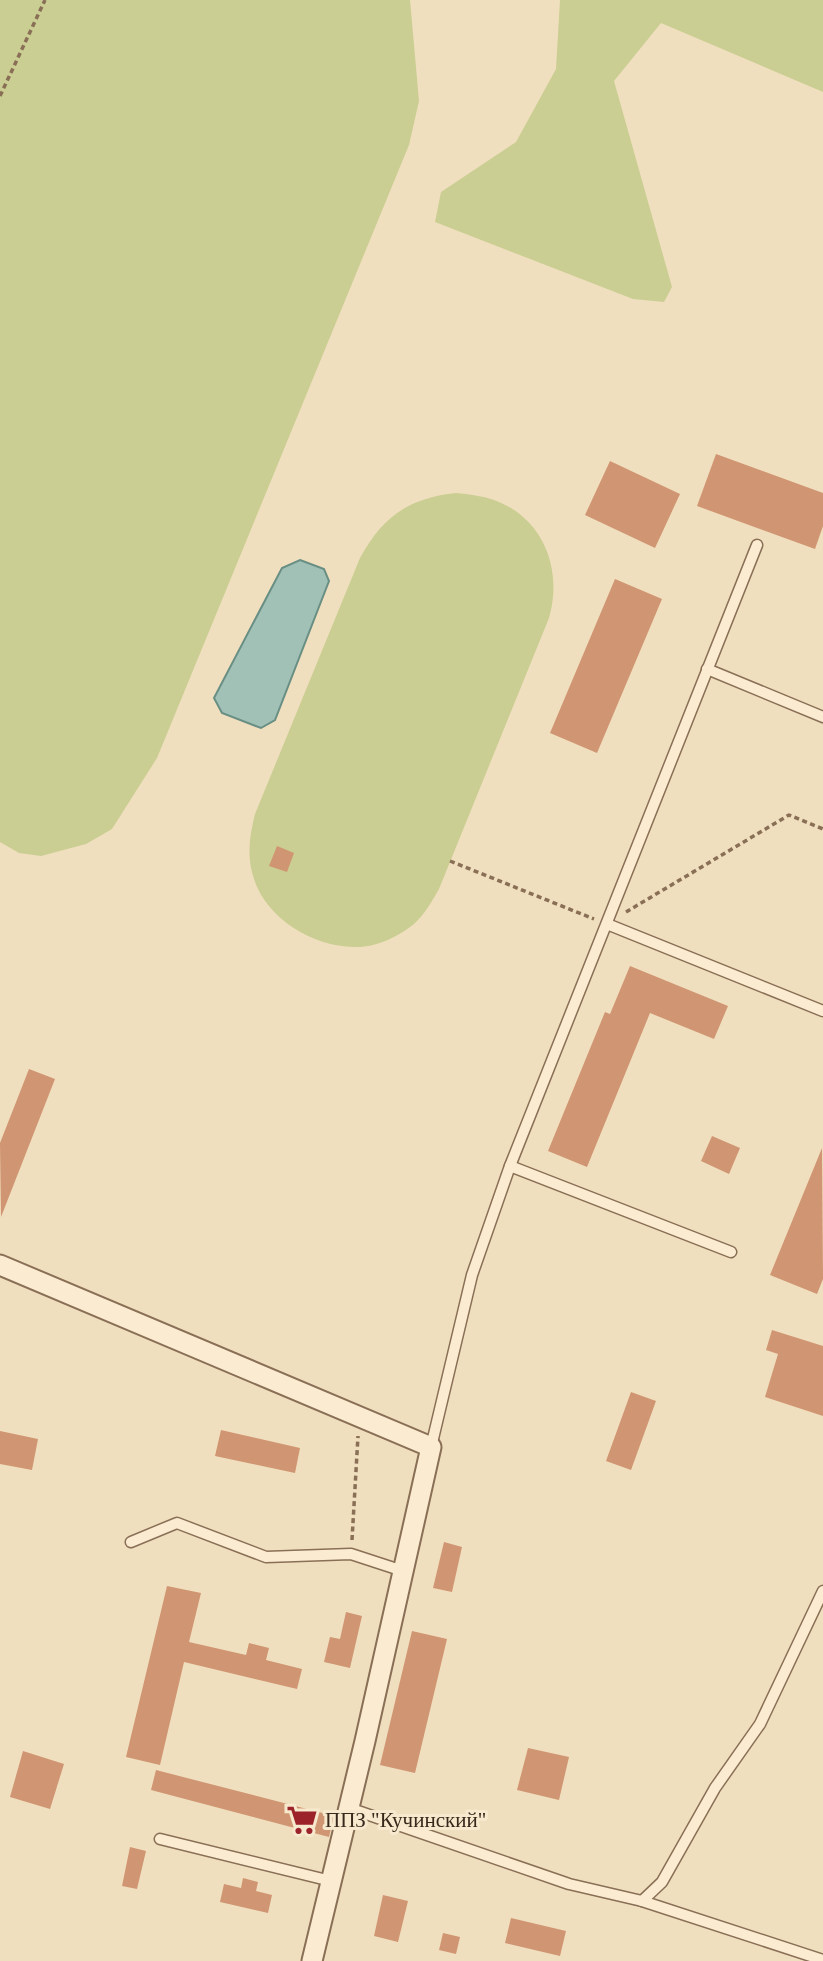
<svg xmlns="http://www.w3.org/2000/svg" width="823" height="1961" viewBox="0 0 823 1961" font-family="Georgia,serif">
<style>
.green{fill:#cace92}
.water{fill:#a2c1b6;stroke:#698f84;stroke-width:2}
.building{fill:#d09572}
.lines{fill:none;stroke-linecap:round;stroke-linejoin:round}
.service-casing{stroke:#896f56;stroke-width:13}
.minor-casing{stroke:#896f56;stroke-width:23}
.path{stroke:#896f56;stroke-width:3.5;stroke-dasharray:5 3.5;stroke-linecap:butt}
.service{stroke:#fbecd1;stroke-width:10}
.minor{stroke:#fbecd1;stroke-width:19}
.labels{text-anchor:middle;dominant-baseline:central;stroke-width:6;stroke-linejoin:round;paint-order:stroke}
.poi-label{font-size:21px;fill:#38281b;stroke:#f7e9ce;text-anchor:start}
</style>
<rect width="100%" height="100%" fill="#f0dfbe"/>
<g class="green">
<polygon points="0,0 410,0 419,101 409,145 157,758 112,829 86,844 41,856 19,853 0,842"/>
<polygon points="560,0 823,0 823,92 661,23 614,81 672,287 664,302 633,299 435,222 441,192 516,142 556,69"/>
<path d="M456,493C469,494 482,496 494,500C544,518 563,570 549,618L439,889C432,901 425,914 414,924C398,937 375,948 354,947C310,946 262,916 252,872C247,852 250,834 255,814L360,558C383,516 409,498 456,493Z"/>
</g>
<polygon class="water" points="300,560 324,569 329,581 275,720 261,728 222,713 214,698 282,568"/>
<g class="building">
<polygon points="716,454 823,493 823,526 815,549 697,506"/>
<polygon points="610,461 680,494 655,548 585,515"/>
<polygon points="615,579 662,599 597,753 550,733"/>
<polygon points="277,846 294,853 287,872 269,866"/>
<polygon points="630,966 728,1006 714,1039 650,1013 587,1167 548,1151 605,1012 610,1014"/>
<polygon points="29,1069 55,1079 1,1217 0,1143"/>
<polygon points="712,1136 740,1148 729,1174 701,1161"/>
<polygon points="822,1148 823,1279 817,1294 770,1275"/>
<polygon points="772,1330 823,1346 823,1416 765,1397 778,1354 766,1350"/>
<polygon points="631,1392 656,1401 631,1470 606,1461"/>
<polygon points="221,1430 300,1448 295,1473 215,1456"/>
<polygon points="0,1431 38,1439 32,1470 0,1464"/>
<polygon points="444,1542 462,1547 452,1592 433,1588"/>
<polygon points="167,1586 201,1593 189,1642 246,1655 249,1643 269,1648 266,1660 302,1669 297,1689 184,1662 160,1765 126,1757"/>
<polygon points="346,1612 362,1616 350,1668 324,1662 330,1637 340,1639"/>
<polygon points="412,1631 447,1639 415,1773 380,1765"/>
<polygon points="528,1748 569,1757 559,1800 517,1790"/>
<polygon points="23,1751 64,1764 50,1809 10,1797"/>
<polygon points="156,1770 334,1816 329,1837 151,1790"/>
<polygon points="130,1847 146,1851 137,1889 122,1886"/>
<polygon points="243,1878 258,1882 256,1891 272,1895 268,1913 220,1902 224,1884 241,1888"/>
<polygon points="383,1895 408,1901 398,1942 374,1936"/>
<polygon points="511,1918 566,1931 560,1956 505,1943"/>
<polygon points="443,1933 460,1937 456,1954 439,1950"/>
</g>
<g class="lines">
<g class="service-casing">
<g id="service">
<polyline points="707,669 823,717"/>
<polyline points="607,924 823,1011"/>
<polyline points="510,1166 731,1252"/>
<polyline points="431,1447 472,1275 510,1166 757,545"/>
<polyline points="131,1542 177,1523 266,1557 351,1554 403,1571"/>
<polyline points="349,1808 569,1884 642,1901 823,1960"/>
<polyline points="160,1839 331,1881"/>
<polyline points="642,1901 662,1882 715,1788 760,1724 823,1591"/>
</g>
</g>
<g class="minor-casing">
<polyline id="minor" points="0,1265 431,1447 365,1741 312,1961"/>
</g>
<g class="path">
<polyline points="0,96 45,0"/>
<polyline points="450,861 594,919"/>
<polyline points="626,912 789,815 823,829"/>
<polyline points="352,1540 358,1436"/>
</g>
<use href="#service" class="service"/>
<use href="#minor" class="minor"/>
</g>
<defs>
<g id="supermarket-bare" transform="scale(2.415)"><path d="M-6-5.5h2.5l.6 2H6L4.5 2H-2.5L-4.4-4H-6ZM-1.5 3.2a1.3 1.3 0 1 0 .1 0ZM3 3.2a1.3 1.3 0 1 0 .1 0Z" fill="#9b2329" stroke="#f7e9ce" stroke-width="2.5" paint-order="stroke"/></g>
</defs>
<g fill-rule="evenodd">
<use href="#supermarket-bare" x="302" y="1820"/>
</g>
<g class="labels">
<g class="poi-label">
<text x="325" y="1820">ППЗ "Кучинский"</text>
</g>
</g>
</svg>
